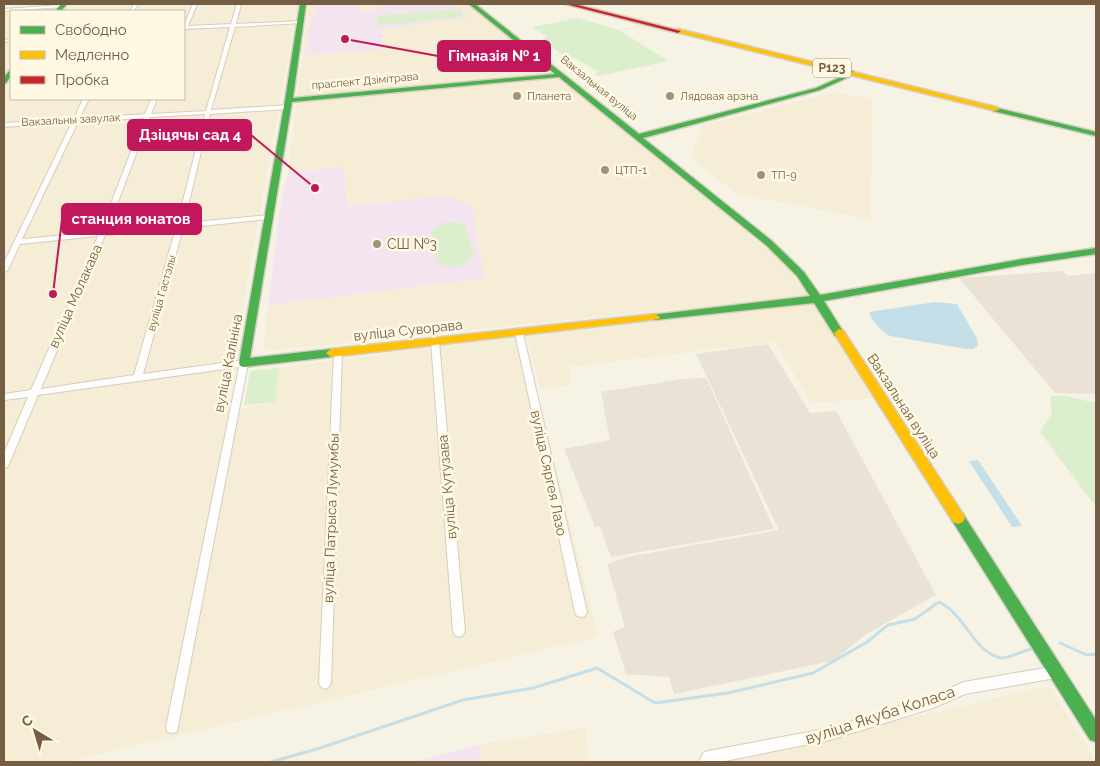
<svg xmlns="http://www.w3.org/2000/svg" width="1100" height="766" viewBox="0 0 1100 766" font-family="Raleway,sans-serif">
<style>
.residential{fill:#f6edd6;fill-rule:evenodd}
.industrial{fill:#e9e2d5}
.education{fill:#f4e4f0}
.green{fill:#dcefcd}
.water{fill:#c5dfe8}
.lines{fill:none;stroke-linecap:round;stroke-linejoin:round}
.stream{stroke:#c5dfe8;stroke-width:3}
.street-casing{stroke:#d5cdbf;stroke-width:2}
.fast-casing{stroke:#d6cfc1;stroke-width:3}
.slow-casing{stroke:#d6cfc1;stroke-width:3}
.jam-casing{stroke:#d6cfc1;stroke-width:3}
.street{fill:#fefdfb;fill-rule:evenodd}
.fast{fill:#4caf50;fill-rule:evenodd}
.slow{fill:#ffc107;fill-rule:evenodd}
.jam{fill:#c62828;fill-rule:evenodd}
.poi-dot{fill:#a2917b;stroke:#fff9e4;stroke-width:2}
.labels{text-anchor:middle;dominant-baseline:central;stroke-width:5;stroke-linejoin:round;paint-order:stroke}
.far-street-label{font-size:11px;fill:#755d43;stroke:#fff9e4}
.far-poi-label{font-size:11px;fill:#755d43;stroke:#fff9e4;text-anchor:start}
.shield{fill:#fff9e4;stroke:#9e8c73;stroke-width:1}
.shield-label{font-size:12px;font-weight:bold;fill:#755d43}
.poi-label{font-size:14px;fill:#755d43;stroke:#fff9e4;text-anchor:start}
.street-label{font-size:14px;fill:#755d43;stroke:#fff9e4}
.near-street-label{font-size:16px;fill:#755d43;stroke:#fff9e4}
.leader{fill:none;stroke:#c2185b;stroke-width:2}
.callout-dot{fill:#c2185b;stroke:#fff9e4;stroke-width:2}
.callout{fill:#c2185b;stroke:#c2185b;stroke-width:2}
.callout-label{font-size:15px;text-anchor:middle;font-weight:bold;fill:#fff}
</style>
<rect width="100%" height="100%" fill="#f6f2e4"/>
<g class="residential">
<path d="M70,4H298L223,412L275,402L279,368L523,335L598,637L66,762H4V11L67,7ZM11,11H184V99H11Z"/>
<polygon points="309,4 472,4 529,48 783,262 810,296 263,351 268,305 484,278 472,208 447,196 347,206 344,167 288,172"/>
<polygon points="833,93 873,98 870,219 737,194 691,158 702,125"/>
<polygon points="814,304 877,398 812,403 775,342 568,367 572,385 540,389 526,335"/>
<polygon points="1049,686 1096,762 717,762"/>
<polygon points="586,728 589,762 483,762 480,744"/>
</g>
<g class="industrial">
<polygon points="1062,271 1068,276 1096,273 1096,394 1055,393 959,278"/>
<polygon points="768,344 810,413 836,411 936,595 868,633 832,661 674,694 669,677 626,674 613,632 625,627 607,564 627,557 779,530 696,354"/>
<polygon points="706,378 774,529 611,557 600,527 595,527 564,449 610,440 601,392 682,379"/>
</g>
<g class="education">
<polygon points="315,4 359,4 359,11 381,9 381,4 454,4 462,10 467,18 382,29 382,50 305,55 313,15 333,13 314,14"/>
<polygon points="344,167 347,206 447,196 472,206 484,278 268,305 280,209 288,172"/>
<polygon points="480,744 481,762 414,762"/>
</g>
<g class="green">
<polygon points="455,9 460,10 462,15 460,17 378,26 377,16"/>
<path d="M578,18L619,30L668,61L599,76L595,74L597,71C589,66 582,63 575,58L570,59L556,50L543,39L547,37L533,27Z"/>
<path d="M445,222H455L465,225L474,255C466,268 449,271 437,262L431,230Z"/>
<polygon points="279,368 275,402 244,405 250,371"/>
<polygon points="1050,396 1065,396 1096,403 1096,507 1040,432 1052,413"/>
</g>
<g class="water">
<path d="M935,302L957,304L977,339L978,346L973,349H967L890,336C881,331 872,322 869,312Z"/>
<polygon points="978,460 1022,526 1012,527 969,461"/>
</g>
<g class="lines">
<g class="stream">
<polyline points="1060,643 1087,655 1096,654"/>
<path d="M271,762L320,748L463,700L533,688L597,668L655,703L728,693L813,673L867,642L888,625L915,619L939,602C965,614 974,653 1001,658C1007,659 1025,650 1034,648"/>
</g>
<g class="street-casing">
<g id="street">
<polygon points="134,4 138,4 134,11 130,11"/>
<path d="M193,4H197L188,26L231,24L237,4H241L236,24L301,21L303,22L301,23L235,27L211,110L288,105L291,107L288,109L210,114L184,223L269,215L272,217L269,219L183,228L143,374L244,360L248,363L178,727L177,732L172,733L167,732L166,727L239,367L38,395L9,464L7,467L4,468V453L28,397L4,400V394L31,390L98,236L20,244L8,270L4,272V263L72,122L4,127V123L74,119L83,99H89L79,119L145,114L151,99H157L151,114L206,111L230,27L184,29V25ZM205,114L177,224L107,231L150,117ZM144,118L100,232L22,239L78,122ZM176,228L134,375L41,389L105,235Z"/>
<polygon points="62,5 64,7 4,11 4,9"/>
<polygon points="11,39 11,41 4,42 4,40"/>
<polygon points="519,330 523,333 587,612 585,616 581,617 577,616 575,612 515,333"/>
<polygon points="435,339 439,342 465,631 463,635 459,637 455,635 453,631 431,342"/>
<polygon points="338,350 342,353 331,683 329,687 325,689 321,687 319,683 334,353"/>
<polygon points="1056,666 1060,668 1062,672 1060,676 1056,678 965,694 933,708 830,740 720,762 699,762 703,753 708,751 830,728 932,696 964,682"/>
</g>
</g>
<g class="fast-casing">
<g id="fast">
<polygon points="61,4 67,4 61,11 55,11"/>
<polygon points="300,4 306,4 293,98 555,74 469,4 475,4 639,134 816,88 845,75 849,71 853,71 854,72 849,77 820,90 643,138 772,241 804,272 820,295 1022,259 1096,248 1096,254 1022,265 824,301 844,333 839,337 835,336 814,303 655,320 650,317 651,315 810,296 797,276 766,245 559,77 292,102 250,358 331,349 336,353 331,357 244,367 240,366 239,363 285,100"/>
<polygon points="11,69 11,76 6,83 4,84 4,77"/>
<polygon points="993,107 1096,132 1096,136 993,111"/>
<polygon points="958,512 963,514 1096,720 1096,742 1090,740 953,522 951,518 953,514"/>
</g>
</g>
<g class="slow-casing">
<g id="slow">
<polygon points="678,29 996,107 1000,109 996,111 676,32 676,30"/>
<polygon points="655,314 660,317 659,319 331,357 326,353 331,349"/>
<polygon points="839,329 843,330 963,514 965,518 963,522 958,524 953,522 834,333"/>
</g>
</g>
<g class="jam-casing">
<polygon id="jam" points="565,4 574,4 681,31 678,33"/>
</g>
<use href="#street" class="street"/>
<use href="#fast" class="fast"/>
<use href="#slow" class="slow"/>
<use href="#jam" class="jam"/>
</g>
<g class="poi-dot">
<circle cx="517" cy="96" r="5"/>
<circle cx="670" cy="96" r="5"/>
<circle cx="605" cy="170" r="5"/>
<circle cx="761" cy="175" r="5"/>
<circle cx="377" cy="244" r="5"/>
</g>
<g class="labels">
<g class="far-street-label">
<text transform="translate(365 81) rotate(-5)">праспект Дзімітрава</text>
<text transform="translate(599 88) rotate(39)">Вакзальная вуліца</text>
<text transform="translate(71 120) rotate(-3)">Вакзальны завулак</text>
<text transform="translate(162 293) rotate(-74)">вуліца Гастэлы</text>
</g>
<g class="far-poi-label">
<text x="527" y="96">Планета</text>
<text x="680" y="96">Лядовая арэна</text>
<text x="615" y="170">ЦТП-1</text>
<text x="771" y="175">ТП-9</text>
</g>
<rect class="shield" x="813" y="58.5" width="38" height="19" rx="4"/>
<g class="shield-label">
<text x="832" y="68">Р123</text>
</g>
<g class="poi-label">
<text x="387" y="244">СШ №3</text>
</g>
<g class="street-label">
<text transform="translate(75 296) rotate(-66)">вуліца Молакава</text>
<text transform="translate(408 330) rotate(-6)">вуліца Суворава</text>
<text transform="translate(228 363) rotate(-79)">вуліца Калініна</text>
<text transform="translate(904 406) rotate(57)">Вакзальная вуліца</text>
<text transform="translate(549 473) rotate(78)">вуліца Сяргея Лазо</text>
<text transform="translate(447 487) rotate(-95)">вуліца Кутузава</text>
<text transform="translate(331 518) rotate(-88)">вуліца Патрыса Лумумбы</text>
</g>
<g class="near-street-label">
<text transform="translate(880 715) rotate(-18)">вуліца Якуба Коласа</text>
</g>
</g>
<path class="leader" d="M345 39L438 56M315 188L251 135M53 294L62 219"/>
<g class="callout-dot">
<circle cx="345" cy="39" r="5"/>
<circle cx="315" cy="188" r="5"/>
<circle cx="53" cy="294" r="5"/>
</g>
<g class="callout">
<rect x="438" y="41" width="112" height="30" rx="5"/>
<rect x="128" y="120" width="123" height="30" rx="5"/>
<rect x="62" y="204" width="139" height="30" rx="5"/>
</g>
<g class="callout-label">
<text x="494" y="61">Гімназія № 1</text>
<text x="190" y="140">Дзіцячы сад 4</text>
<text x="131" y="224">станция юнатов</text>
</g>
<rect width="1100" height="766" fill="none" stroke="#755d43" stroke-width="10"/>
<rect x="10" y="10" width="175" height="90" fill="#fff9e4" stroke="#c8bba4"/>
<rect x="20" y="26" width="25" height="8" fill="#4caf50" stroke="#c8bba4"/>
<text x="55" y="35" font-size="15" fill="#755d43">Свободно</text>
<rect x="20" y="51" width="25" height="8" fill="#ffc107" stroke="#c8bba4"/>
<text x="55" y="60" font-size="15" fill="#755d43">Медленно</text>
<rect x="20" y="76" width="25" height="8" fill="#c62828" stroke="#c8bba4"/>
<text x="55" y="85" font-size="15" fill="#755d43">Пробка</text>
<g transform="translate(35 731) rotate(322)" stroke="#fff9e4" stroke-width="4" paint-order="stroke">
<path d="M0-4L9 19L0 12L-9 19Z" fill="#755d43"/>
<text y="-8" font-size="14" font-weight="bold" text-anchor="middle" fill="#755d43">С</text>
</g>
</svg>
